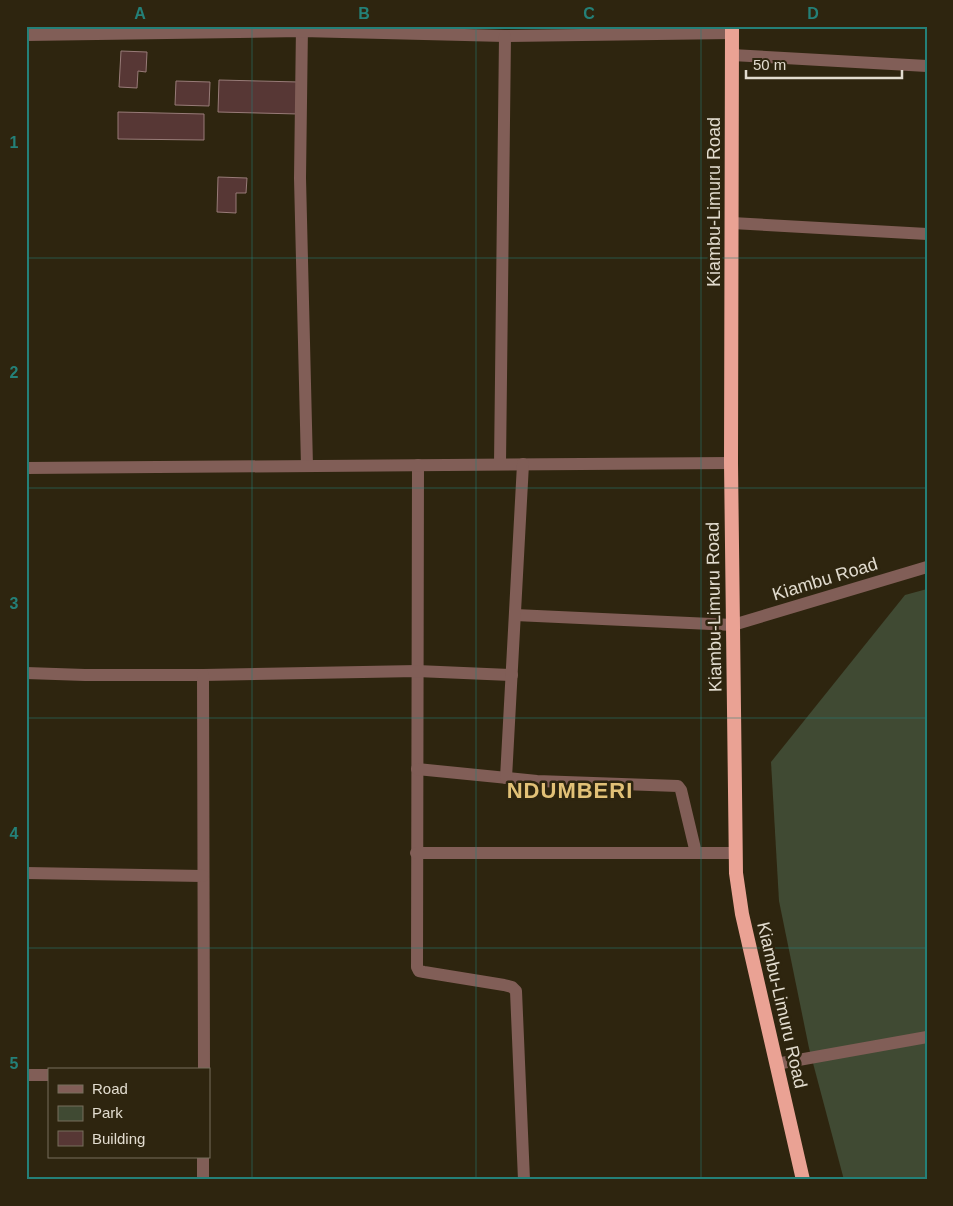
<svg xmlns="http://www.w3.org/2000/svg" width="953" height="1206" viewBox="0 0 953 1206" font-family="Helvetica,sans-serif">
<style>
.green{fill:#404a33}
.building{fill:#573735;stroke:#987b78}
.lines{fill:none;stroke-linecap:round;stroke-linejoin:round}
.minor{stroke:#815e57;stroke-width:12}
.tertiary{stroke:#815e57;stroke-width:12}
.trunk{stroke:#eaa294;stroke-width:14}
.grid{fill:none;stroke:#248078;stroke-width:1;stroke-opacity:0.55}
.labels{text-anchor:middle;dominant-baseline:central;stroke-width:5;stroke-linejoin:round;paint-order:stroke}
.street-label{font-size:18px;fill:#e2dccf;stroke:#2e250f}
.district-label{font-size:22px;font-weight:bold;letter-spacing:1px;fill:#e2c177;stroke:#2e250f}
.neatline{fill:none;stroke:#248078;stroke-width:2}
.grid-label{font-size:16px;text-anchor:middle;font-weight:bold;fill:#248078}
</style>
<rect width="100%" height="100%" fill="#2e250f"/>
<polygon class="green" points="927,589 927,1180 844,1180 809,1048 779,901 771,762 905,595"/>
<g class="building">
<polygon points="121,51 147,52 146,72 138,71 137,88 119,87"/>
<polygon points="219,80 299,82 298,114 218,112"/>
<polygon points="176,81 210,82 209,106 175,105"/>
<polygon points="118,112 204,114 204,140 118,139"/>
<polygon points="218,177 247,178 246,193 236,193 236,213 217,212"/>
</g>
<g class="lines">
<g class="minor">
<polyline points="302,26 300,178 307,466"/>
<polyline points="26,35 302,31 505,36 732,33"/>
<polyline points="732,55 927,66"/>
<polyline points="732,223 927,234"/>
<polyline points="500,464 505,36"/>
<polyline points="418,465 417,967 419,971 424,972 504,985 512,987 516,991 524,1180"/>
<polyline points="26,468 731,463"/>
<polyline points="515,615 733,625"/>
<polyline points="26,673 85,675 203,675 417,671 512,675"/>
<polyline points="203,675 204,1070"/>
<polyline points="417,769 537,781 678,786 681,790 696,853"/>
<polyline points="506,778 523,464"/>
<polyline points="416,853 736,853"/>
<polyline points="26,873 203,876"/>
<polyline points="776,1064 927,1037"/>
<polyline points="26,1075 49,1075"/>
<polyline points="203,1180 203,1157"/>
</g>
<polyline class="tertiary" points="733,625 927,567"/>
<polyline class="trunk" points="732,26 731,463 736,873 742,914 803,1180"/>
</g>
<path class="grid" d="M252,26V1180M476,26V1180M701,26V1180M26,258H927M26,488H927M26,718H927M26,948H927"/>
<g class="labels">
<g class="street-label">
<text transform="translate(714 202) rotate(-90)">Kiambu-Limuru Road</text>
<text transform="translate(825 579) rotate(-17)">Kiambu Road</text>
<text transform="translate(714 607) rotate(-91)">Kiambu-Limuru Road</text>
<text transform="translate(782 1005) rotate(77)">Kiambu-Limuru Road</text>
</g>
<g class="district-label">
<text x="570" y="790">NDUMBERI</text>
</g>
</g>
<rect width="953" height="1206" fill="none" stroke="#2e250f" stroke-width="55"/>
<rect x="48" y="1068" width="162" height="90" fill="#2e250f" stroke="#766e5c"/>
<rect x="58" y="1085" width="25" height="8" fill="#815e57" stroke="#766e5c"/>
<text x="92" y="1094" font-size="15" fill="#e2dccf">Road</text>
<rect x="58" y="1106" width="25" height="15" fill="#404a33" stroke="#766e5c"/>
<text x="92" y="1118" font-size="15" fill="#e2dccf">Park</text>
<rect x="58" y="1131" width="25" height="15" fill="#573735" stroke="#766e5c"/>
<text x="92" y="1144" font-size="15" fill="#e2dccf">Building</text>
<path d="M746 70v8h156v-8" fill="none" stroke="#e2dccf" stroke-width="2.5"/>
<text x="753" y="70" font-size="15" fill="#e2dccf" stroke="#2e250f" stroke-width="4" paint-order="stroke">50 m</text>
<rect x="28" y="28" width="898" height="1150" class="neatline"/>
<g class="grid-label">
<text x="140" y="19">A</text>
<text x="364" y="19">B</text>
<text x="589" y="19">C</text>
<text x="813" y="19">D</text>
<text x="14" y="148">1</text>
<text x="14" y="378">2</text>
<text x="14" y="609">3</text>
<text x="14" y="839">4</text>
<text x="14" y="1069">5</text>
</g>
</svg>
